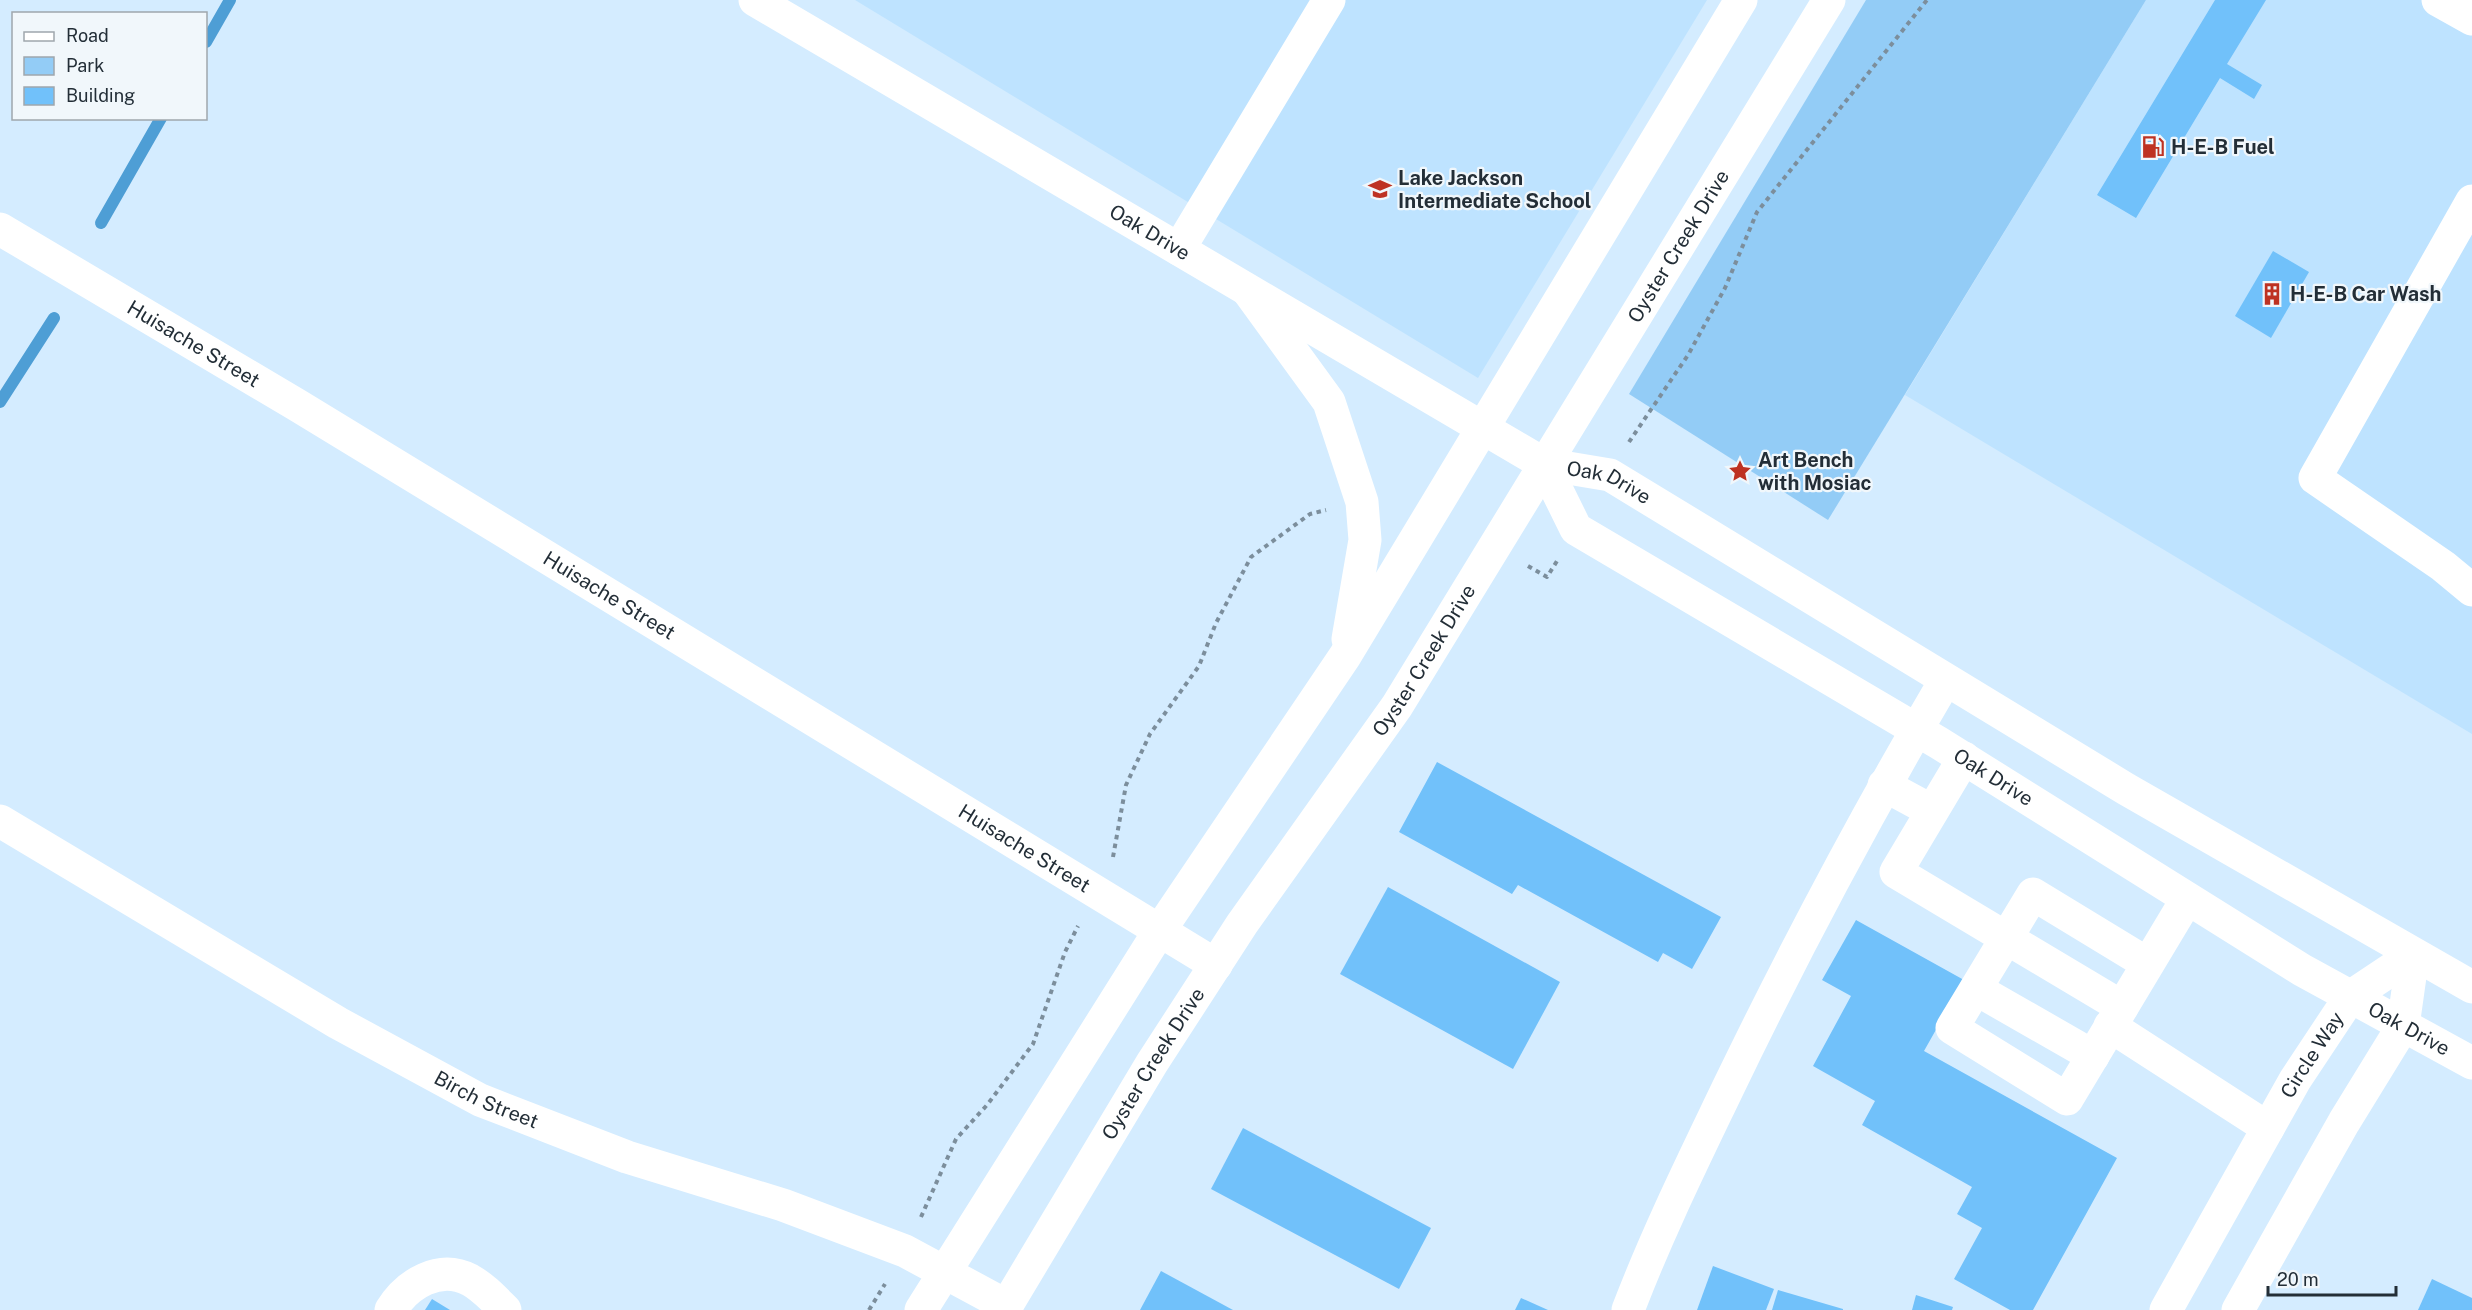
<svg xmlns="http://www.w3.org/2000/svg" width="2472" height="1310" viewBox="0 0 2472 1310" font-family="'Public Sans',sans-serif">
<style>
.built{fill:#bee3ff}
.green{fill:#93ccf6}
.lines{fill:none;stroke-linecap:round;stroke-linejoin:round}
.stream{stroke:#4e9ed5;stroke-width:12}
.building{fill:#71c1fa}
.path{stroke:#7c8e9c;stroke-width:4;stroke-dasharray:4.5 4.5;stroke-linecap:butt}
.minor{stroke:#fff;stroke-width:33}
.major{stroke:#fff;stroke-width:33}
.labels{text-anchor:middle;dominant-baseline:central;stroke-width:4.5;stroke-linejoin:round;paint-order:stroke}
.poi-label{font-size:20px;font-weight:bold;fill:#232e37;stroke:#f1f7fb;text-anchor:start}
.street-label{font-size:20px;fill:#232e37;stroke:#f1f7fb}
</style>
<rect width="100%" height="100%" fill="#d4ecff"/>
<g class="built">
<polygon points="855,0 1707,0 1478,378"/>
<polygon points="2146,0 2472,0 2472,734 1905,395"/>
</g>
<polygon class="green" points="1866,0 2146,0 1828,520 1629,394"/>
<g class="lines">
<g class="stream">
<polyline points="206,42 230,0"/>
<polyline points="101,223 161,118"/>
<polyline points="0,402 54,318"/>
</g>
</g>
<g class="building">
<polygon points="2215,0 2266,0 2227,64 2262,85 2254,99 2220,78 2136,218 2097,195"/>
<polygon points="2273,251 2309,272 2271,338 2235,316"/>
<polygon points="1437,762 1721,917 1692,969 1663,953 1658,962 1518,885 1512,894 1399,832"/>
<polygon points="1388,887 1560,982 1513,1069 1340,974"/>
<polygon points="1856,920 1964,980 1924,1051 2117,1158 2033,1310 2010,1310 1954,1279 1982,1228 1957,1214 1972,1187 1862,1125 1875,1101 1813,1066 1851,996 1822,980"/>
<polygon points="1243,1128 1431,1228 1399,1289 1211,1189"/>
<polygon points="1713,1266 1774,1289 1766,1310 1697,1310"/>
<polygon points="1161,1271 1233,1310 1140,1310"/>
<polygon points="2432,1279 2472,1298 2472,1310 2418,1310"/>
<polygon points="1778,1290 1843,1309 1843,1310 1772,1310"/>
<polygon points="1916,1295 1953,1307 1952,1310 1912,1310"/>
<polygon points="1521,1298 1548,1310 1515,1310"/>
<polygon points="432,1299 450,1310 425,1310"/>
</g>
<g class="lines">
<g class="path">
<polyline points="1629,442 1688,355 1725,288 1757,212 1927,0"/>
<polyline points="1528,566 1547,577 1557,561"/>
<polyline points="1113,857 1126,785 1150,734 1199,666 1216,623 1251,557 1310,514 1326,510"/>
<polyline points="921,1217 956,1139 987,1105 1033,1044 1065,952 1078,926"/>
<polyline points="869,1310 885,1284"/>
</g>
<g class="minor">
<path id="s1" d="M755,0L1544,464"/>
<polyline points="2438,0 2472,19"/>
<polyline points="2472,201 2315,478 2443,566 2472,590"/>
<path id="s2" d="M0,229L297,405L1216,965"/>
<polyline points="1179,249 1329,0"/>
<polyline points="1964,758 1896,872 2122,1007"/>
<polyline points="1884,785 1932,811"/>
<path id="s3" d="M0,821L338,1023L480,1100L627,1157L783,1205L905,1251L1007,1306"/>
<polyline points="2148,964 2033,894 1952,1028 2067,1099 2187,899"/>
<polyline points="1976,989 2093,1056"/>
<polyline points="2110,1026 2268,1128"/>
<path d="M391,1310C407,1284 439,1264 470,1280C484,1288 494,1299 505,1310"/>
<path d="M1628,1310C1657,1234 1692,1163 1727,1090C1794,951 1867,814 1945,681"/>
<path id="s4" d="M2166,1310L2295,1080L2350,997L2413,955"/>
<polyline points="2238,1310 2344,1122 2403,1026 2413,955"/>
</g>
<g class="major">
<polyline points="1249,292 1329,402 1362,502 1365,540 1348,639"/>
<path id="s5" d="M1544,464L1576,529L1939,743L2302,970L2472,1063"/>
<path id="s6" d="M1544,464L1610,475L2126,789L2472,987"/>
<polyline points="921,1310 1160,930 1345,656 1741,0"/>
<path id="s7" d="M1004,1310L1152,1063L1242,924L1397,706L1829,0"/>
</g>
</g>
<defs>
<g id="fuel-bare" transform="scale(1.8)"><path d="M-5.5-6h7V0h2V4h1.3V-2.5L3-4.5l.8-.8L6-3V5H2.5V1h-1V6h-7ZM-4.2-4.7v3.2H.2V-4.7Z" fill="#be3222" stroke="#f1f7fb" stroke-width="2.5" paint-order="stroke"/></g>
<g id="school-bare" transform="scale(1.8)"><path d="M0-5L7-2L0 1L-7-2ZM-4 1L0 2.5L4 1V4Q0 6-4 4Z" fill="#be3222" stroke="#f1f7fb" stroke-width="2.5" paint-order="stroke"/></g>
<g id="building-bare" transform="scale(1.8)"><path d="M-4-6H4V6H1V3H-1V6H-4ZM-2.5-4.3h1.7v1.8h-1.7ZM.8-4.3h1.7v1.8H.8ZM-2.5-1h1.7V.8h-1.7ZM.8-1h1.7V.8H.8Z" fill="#be3222" stroke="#f1f7fb" stroke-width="2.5" paint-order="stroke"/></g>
<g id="sight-bare" transform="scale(1.8)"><path d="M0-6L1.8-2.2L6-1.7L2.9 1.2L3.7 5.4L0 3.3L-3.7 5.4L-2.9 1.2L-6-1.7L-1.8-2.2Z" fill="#be3222" stroke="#f1f7fb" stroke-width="2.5" paint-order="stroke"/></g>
</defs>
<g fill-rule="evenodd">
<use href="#fuel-bare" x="2153" y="147"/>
<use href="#school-bare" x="1380" y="189"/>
<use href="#building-bare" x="2272" y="294"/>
<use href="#sight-bare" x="1740" y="471"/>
</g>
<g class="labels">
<g class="poi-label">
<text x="2171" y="147">H-E-B Fuel</text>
<text x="1398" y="178">Lake Jackson<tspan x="1398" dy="23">Intermediate School</tspan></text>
<text x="2290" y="294">H-E-B Car Wash</text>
<text x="1758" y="460">Art Bench<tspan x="1758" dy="23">with Mosiac</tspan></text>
</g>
<g class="street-label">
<text stroke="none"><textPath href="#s1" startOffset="458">Oak Drive</textPath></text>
<text stroke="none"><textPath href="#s7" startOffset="1260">Oyster Creek Drive</textPath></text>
<text stroke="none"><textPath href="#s2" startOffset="225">Huisache Street</textPath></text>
<text stroke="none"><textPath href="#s6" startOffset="68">Oak Drive</textPath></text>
<text stroke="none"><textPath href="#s2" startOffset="711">Huisache Street</textPath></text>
<text stroke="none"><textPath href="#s7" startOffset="774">Oyster Creek Drive</textPath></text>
<text stroke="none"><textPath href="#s5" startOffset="558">Oak Drive</textPath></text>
<text stroke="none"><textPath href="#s2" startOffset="1197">Huisache Street</textPath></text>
<text stroke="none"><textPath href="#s5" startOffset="1044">Oak Drive</textPath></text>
<text stroke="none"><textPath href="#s4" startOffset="294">Circle Way</textPath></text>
<text stroke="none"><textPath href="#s7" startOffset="288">Oyster Creek Drive</textPath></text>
<text stroke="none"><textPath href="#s3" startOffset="561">Birch Street</textPath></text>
</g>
</g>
<rect x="12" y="12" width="195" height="108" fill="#f1f7fb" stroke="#9fa7ad" stroke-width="1.5"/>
<rect x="24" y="32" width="30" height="9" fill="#ffffff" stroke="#9fa7ad" stroke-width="1.5"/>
<text x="66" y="42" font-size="18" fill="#232e37">Road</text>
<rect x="24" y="57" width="30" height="18" fill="#93ccf6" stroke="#9fa7ad" stroke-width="1.5"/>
<text x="66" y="72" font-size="18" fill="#232e37">Park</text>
<rect x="24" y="87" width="30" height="18" fill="#71c1fa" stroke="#9fa7ad" stroke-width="1.5"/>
<text x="66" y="102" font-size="18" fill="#232e37">Building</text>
<path d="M2268 1286v9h128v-9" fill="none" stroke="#232e37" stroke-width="3"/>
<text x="2277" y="1286" font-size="18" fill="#232e37" stroke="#f1f7fb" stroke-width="4.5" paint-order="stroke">20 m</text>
</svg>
